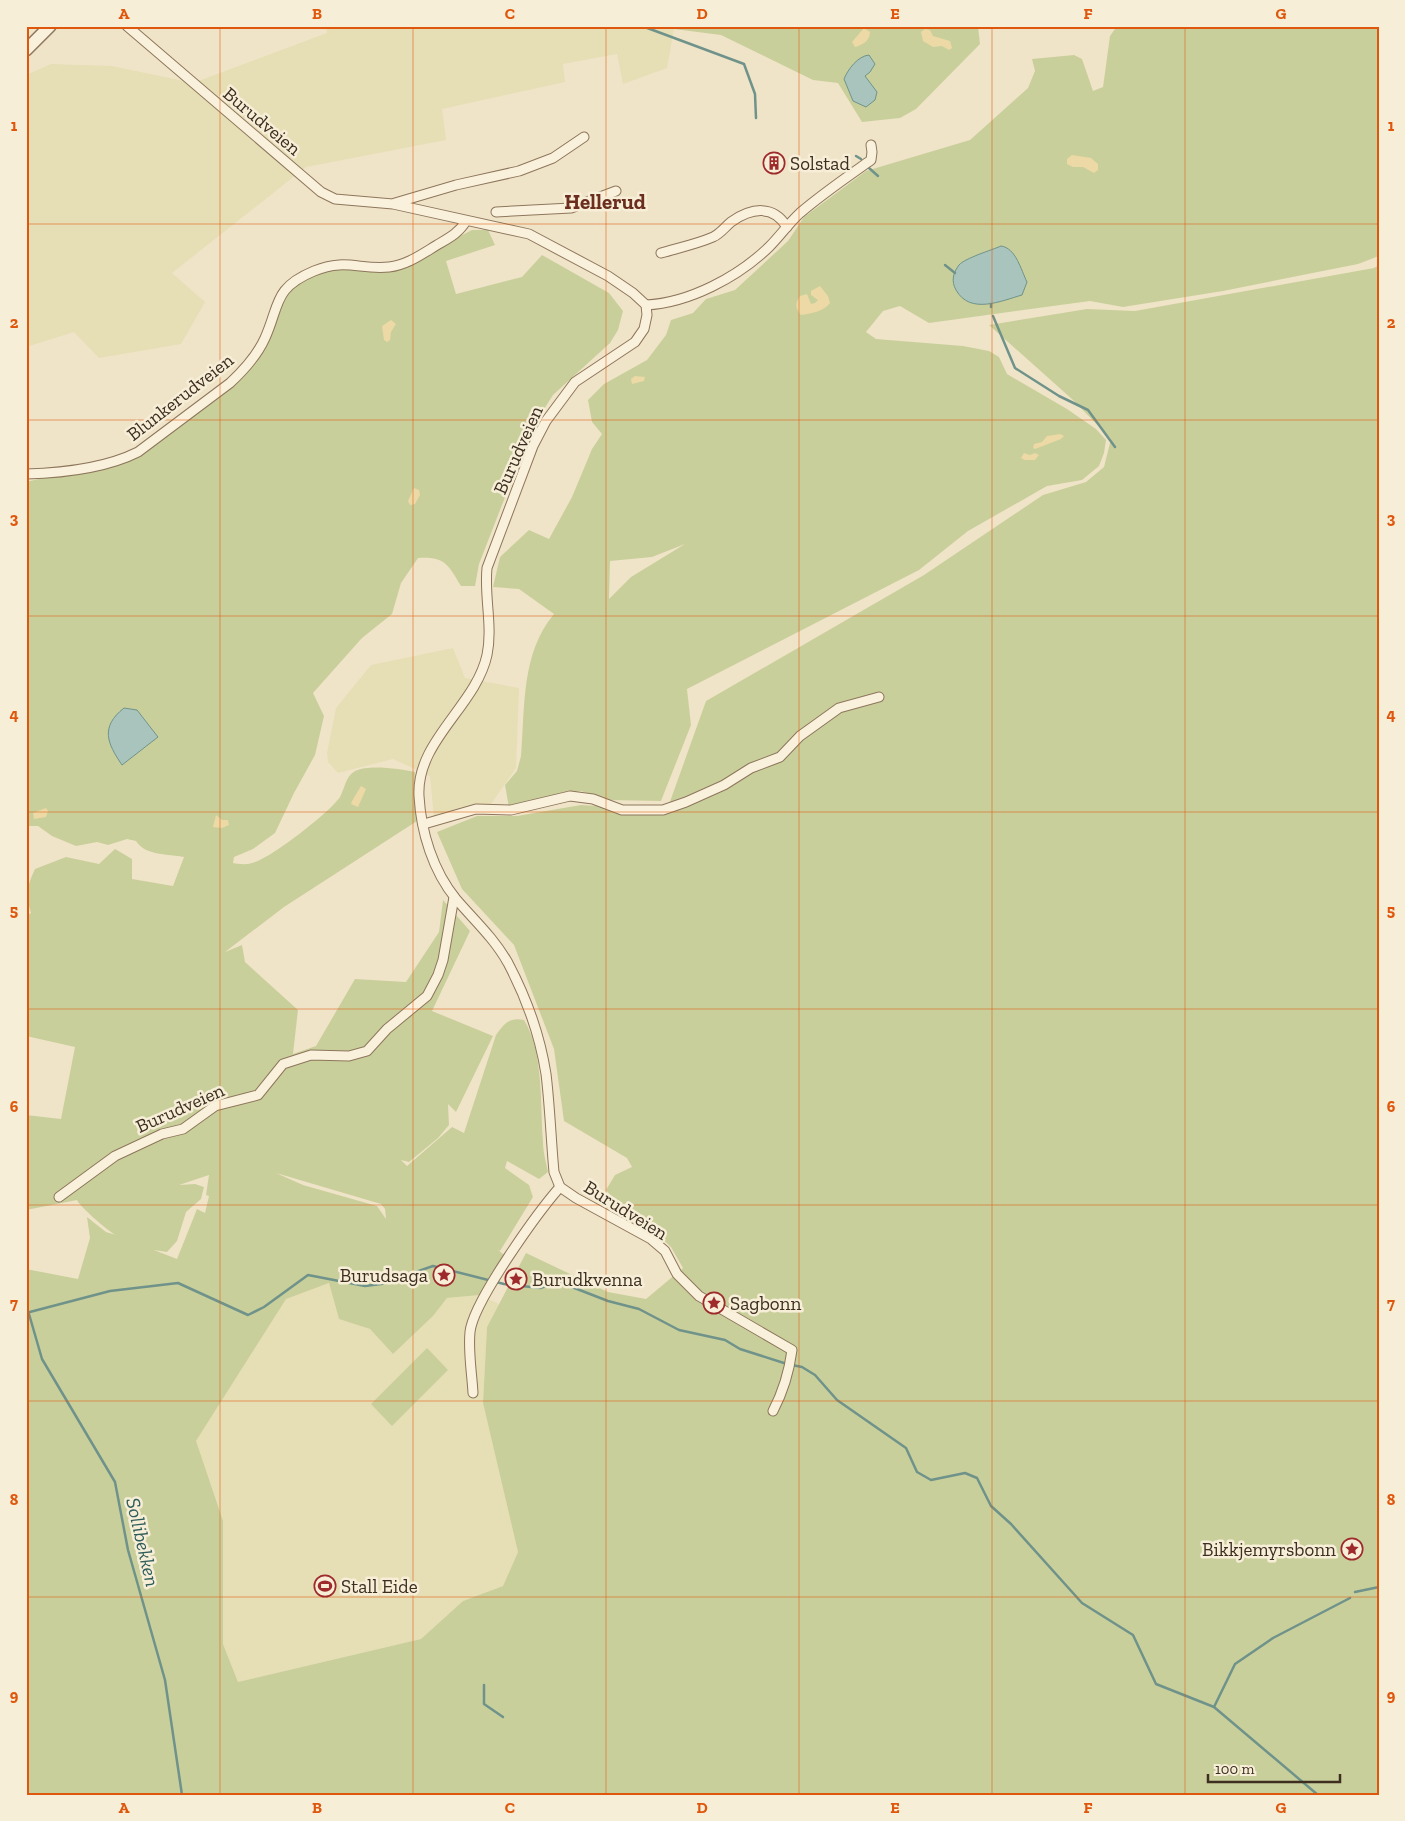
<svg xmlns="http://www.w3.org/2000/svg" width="1405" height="1821" viewBox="0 0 1405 1821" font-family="'Zilla Slab',serif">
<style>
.farmland{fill:#e6deb5}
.green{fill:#c9cf9b;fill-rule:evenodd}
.sand{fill:#ecd9a5}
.water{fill:#a9c4bc;stroke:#6f938a}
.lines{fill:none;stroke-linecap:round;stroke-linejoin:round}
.stream{stroke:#6f938a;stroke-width:2.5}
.minor-casing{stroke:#8d765c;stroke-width:11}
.tertiary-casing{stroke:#8d765c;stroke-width:14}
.minor{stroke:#faf1dc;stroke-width:9}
.tertiary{stroke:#faf1dc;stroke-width:11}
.grid{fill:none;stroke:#df570d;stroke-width:1;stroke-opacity:0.55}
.labels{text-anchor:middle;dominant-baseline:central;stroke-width:5;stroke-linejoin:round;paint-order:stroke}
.street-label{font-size:19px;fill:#3d2e20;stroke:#f7eed8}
.poi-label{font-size:19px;fill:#3d2e20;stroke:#f7eed8;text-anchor:start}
.water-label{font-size:20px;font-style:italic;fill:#2f5d5a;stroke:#f7eed8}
.quarter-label{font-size:21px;font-weight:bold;fill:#6b2e1e;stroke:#f7eed8}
.neatline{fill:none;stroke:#df570d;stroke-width:2}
.grid-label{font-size:16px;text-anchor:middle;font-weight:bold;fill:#df570d}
</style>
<rect width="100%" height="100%" fill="#f0e4c8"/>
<g class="farmland">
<polygon points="326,26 670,26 674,29 667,68 623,84 617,54 563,64 565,82 442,109 446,140 306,167 172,273 205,302 181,344 99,358 74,332 26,347 26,75 51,64 112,66 193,83 327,33"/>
<polygon points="453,648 465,678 519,688 516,768 491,804 434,818 430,776 393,759 338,773 328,762 327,753 336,708 371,665"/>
<polygon points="329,1283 339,1319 370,1329 393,1354 433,1316 447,1298 480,1295 499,1304 487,1327 483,1403 518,1552 503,1586 463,1601 421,1639 238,1682 223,1644 222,1606 196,1441 285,1299"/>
</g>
<g class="green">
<polygon points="670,26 978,26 980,44 916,109 900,118 862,122 838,83 813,80 721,35 674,29"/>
<path d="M1117,26H1379V256L1358,264L1223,291L1123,307L1090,301L929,323L900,306L883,311L866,332L876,339L963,346L989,351L999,357L1007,374L1067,409L1096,429L1106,440L1104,453L1099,466L1082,480L1047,486L968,531L919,570L687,689L691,725L661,801L608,800L581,791L540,798L509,808L505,785L517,771L521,756C525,707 521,653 554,614L519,589L493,587L500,557L529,530L549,539L572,497L592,449L602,434L592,422L588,400L604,384L647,360L666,335L671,320L693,313L706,299L735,290L788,241L804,217L866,171L970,140L1028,88L1035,71L1032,59L1074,55L1082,59L1093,91L1103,87L1110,36ZM685,544L631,577L609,599L610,561L652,557Z"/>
<path d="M472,230H488L495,245L446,261L456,294L522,277L542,255L609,293L623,311L618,330L610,343L553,395L532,428L479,564L475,586H461C448,564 444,556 418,558L401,583L392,614L362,638L313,693L324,716L315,755L294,793L275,833L253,849L234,857L233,863C238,864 246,865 252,863C269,860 330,812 340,797C345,788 345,777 355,771C369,764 401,769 415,772L414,794L417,821L284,907L225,952L242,945L245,962L298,1010L293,1054L316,1046L355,979L406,982L439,932L443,900L470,931L432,1011L493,1036L456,1112L448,1104L449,1125L438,1138L409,1162L401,1160L407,1166L452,1127L464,1133L496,1035C504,1024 509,1017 524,1020C544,1052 540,1105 543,1141C543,1152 546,1162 548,1172L539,1179L507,1161L505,1168L529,1185L533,1197L500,1251L497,1249L504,1255L480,1295L447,1298L433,1316L393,1354L370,1329L339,1319L329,1283L286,1299L196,1441L223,1521V1644L238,1682L421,1639L463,1601L503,1586L518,1552L483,1403L487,1327L526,1253L608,1292L646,1299L683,1268L671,1247L656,1233L630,1218L606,1190L615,1175L632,1167L627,1158L564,1121L554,1049L514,945L462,889L437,832L477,816H517L581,805L667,810L706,701L924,575L1043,495L1086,482L1104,467L1111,439L1073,400L989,325L1087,309L1135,311L1374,268L1379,265V1795H26V1269L78,1279L90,1238L87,1217L106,1232L116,1235C109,1232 80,1207 77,1200L26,1210V1115L61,1119L75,1047L26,1036V916L31,913C25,895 27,886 35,869L66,857L99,864L115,849L132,859V879L173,886L184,857C169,854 145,856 136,841L127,839L108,845L97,842L76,846L52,836L38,826H26V482L139,455L219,398L248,372L259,356L283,297L297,282L326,266L395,270ZM124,708L137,710L158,737ZM276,1173L381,1204L385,1209L386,1219L377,1206L303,1185ZM209,1175L206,1195L209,1196L205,1213L197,1209L177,1259L154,1250L167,1252L177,1241L186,1212L201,1199L204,1187L195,1184L179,1185Z"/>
<polygon points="427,1348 448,1370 392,1426 371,1404"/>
</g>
<g class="sand">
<path d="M864,28L870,32C870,41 862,45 855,47L852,42Z"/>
<polygon points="925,29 930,30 933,36 950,41 952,48 949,50 942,46 933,47 923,41 921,32"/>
<polygon points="1072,155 1091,158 1098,164 1098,170 1094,173 1083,167 1073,167 1067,164 1067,159"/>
<path d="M820,286L828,296L830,303C825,311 810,314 801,315C795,308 795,303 800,296L807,294L811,304L815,303L818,300L811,295V291Z"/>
<polygon points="391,320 396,324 391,332 390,340 387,342 384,340 382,326"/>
<polygon points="635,376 645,377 644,381 632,384 631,379"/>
<polygon points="1060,434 1064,436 1061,439 1035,449 1033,448 1034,444 1042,442 1047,436"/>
<polygon points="1024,453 1030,455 1035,453 1039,455 1035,460 1025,460 1021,458"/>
<polygon points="414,488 419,490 420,495 415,504 410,505 408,501"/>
<polygon points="361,786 366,789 358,807 351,804 352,801"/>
<polygon points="46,808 48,811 46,817 34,819 33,813"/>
<polygon points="216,815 222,820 228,820 229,825 222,828 213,827"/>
</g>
<g class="water">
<path d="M869,55L875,64L870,72L865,76L877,92L875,100L866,107L853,101L844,79C848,69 858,56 869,55Z"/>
<path d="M1001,246C1016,248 1021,270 1027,282L1022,295C1001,301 970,315 956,290C951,281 953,273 959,265C965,258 992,250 1001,246Z"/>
<path d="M124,708L137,710L158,737L122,765C107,743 100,727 124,708Z"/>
</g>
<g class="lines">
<g class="stream">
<polyline points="642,26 744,64 755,94 756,118"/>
<polyline points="856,156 861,159"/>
<polyline points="869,168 878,176"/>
<polyline points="945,265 955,273"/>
<polyline points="991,304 991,307"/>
<polyline points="993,316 1015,368 1059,396 1088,410 1115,447"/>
<polyline points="26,1313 110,1291 178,1283 248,1315 264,1307 308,1275 365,1286 381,1284 433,1266 504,1284 540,1288 559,1282 608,1301 639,1309 679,1330 725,1340 740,1349 787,1364"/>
<polyline points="29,1314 42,1359 115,1482 128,1550 165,1680 182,1795"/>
<polyline points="792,1365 802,1367 815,1375 837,1400 906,1448 917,1472 931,1480 965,1473 977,1478 991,1506 1011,1524 1082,1603 1133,1635 1156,1684 1214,1707 1318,1795"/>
<polyline points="1355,1592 1379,1587"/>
<polyline points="484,1685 484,1704 503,1717"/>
<polyline points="1214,1707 1235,1664 1273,1638 1350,1598"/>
</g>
<g class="minor-casing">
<g id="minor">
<path d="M127,26L321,192L335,199L393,204L529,234L608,276L633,293L646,305L647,315L644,329L635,342L575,382L546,421L533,446L487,568C484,597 493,626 487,655C476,706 416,741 419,796C421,832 433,871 456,899C474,920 494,938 508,963C526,997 540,1036 546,1074C550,1107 551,1140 554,1172L560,1187L576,1198L651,1239L665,1251L677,1274L699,1296L792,1350C789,1373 784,1390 773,1411"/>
<polyline points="395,203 456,185 519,171 553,158 584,137"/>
<polyline points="496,212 571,208 616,191"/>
<path d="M661,253C678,248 697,244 713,237C720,234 725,227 731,222C751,208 773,204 787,227"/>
<path d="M646,305C689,303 738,277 769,247C780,236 789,223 800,213C822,194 847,177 871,160L872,152L871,145"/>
<path d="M26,474C62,473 106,468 138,452L230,383C244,370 257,356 265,338C280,305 273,288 314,271C345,258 360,270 389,267C407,265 422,254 437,245C449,238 459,233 466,221"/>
<polyline points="424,824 476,809 511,810 570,796 593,799 622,810 663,810 686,802 724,785 751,768 780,757 800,736 839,708 879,697"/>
<polyline points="59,1197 115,1156 162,1134 183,1129 215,1106 258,1095 283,1064 311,1055 349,1056 367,1051 387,1029 427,996 438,975 443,960 454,897"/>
<path d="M473,1393C472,1374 468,1352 470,1332C473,1302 538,1212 560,1187"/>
</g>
</g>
<g class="tertiary-casing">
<polyline id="tertiary" points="26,50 50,26"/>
</g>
<use href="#minor" class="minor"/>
<use href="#tertiary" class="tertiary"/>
</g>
<path class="grid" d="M220,26V1795M413,26V1795M606,26V1795M799,26V1795M992,26V1795M1185,26V1795M26,224H1379M26,420H1379M26,616H1379M26,812H1379M26,1009H1379M26,1205H1379M26,1401H1379M26,1597H1379"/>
<defs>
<g id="building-ring" transform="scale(1.125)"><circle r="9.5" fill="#f7eed8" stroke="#9e2a2b" stroke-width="1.5"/><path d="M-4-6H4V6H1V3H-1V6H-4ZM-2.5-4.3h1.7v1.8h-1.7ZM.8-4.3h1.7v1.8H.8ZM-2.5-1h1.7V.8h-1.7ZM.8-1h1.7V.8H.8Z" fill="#9e2a2b"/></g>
<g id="sight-ring" transform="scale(1.125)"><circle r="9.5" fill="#f7eed8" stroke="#9e2a2b" stroke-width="1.5"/><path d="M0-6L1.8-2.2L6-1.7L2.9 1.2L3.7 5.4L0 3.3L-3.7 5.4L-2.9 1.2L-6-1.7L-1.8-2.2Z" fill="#9e2a2b"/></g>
<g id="stadium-ring" transform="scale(1.125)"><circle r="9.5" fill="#f7eed8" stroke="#9e2a2b" stroke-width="1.5"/><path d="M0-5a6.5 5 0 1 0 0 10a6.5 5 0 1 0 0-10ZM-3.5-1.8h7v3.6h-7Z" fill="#9e2a2b"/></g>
</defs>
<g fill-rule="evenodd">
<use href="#building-ring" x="774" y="163"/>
<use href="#sight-ring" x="444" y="1275"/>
<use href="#sight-ring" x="516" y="1279"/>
<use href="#sight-ring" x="714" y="1303"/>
<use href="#sight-ring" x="1352" y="1549"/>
<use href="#stadium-ring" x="325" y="1586"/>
</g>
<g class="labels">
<g class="street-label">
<text transform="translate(262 121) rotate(40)">Burudveien</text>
<text transform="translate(180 397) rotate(-38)">Blunkerudveien</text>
<text transform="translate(518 450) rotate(-66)">Burudveien</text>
<text transform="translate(180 1108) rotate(-24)">Burudveien</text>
<text transform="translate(626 1210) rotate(32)">Burudveien</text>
</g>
<g class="poi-label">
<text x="790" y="163">Solstad</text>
<text x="428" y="1275" text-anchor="end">Burudsaga</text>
<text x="532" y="1279">Burudkvenna</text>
<text x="730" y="1303">Sagbonn</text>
<text x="1336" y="1549" text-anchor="end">Bikkjemyrsbonn</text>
<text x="341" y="1586">Stall Eide</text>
</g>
<g class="water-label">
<text transform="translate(143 1542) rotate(77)">Sollibekken</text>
</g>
<g class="quarter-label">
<text x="605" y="201">Hellerud</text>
</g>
</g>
<rect width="1405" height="1821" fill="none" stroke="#f7eed8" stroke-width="55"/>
<path d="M1208 1774v8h132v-8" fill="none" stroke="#3d2e20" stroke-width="2.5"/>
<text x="1215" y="1774" font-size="15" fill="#3d2e20" stroke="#f7eed8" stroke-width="4" paint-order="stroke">100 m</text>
<rect x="28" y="28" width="1350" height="1766" class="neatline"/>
<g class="grid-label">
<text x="124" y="19">A</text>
<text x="317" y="19">B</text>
<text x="510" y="19">C</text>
<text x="702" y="19">D</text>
<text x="895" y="19">E</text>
<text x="1088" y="19">F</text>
<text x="1281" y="19">G</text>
<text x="14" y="131">1</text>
<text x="1391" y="131">1</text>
<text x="14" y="328">2</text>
<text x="1391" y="328">2</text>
<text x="14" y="524">3</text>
<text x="1391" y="524">3</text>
<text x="14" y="720">4</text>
<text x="1391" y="720">4</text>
<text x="14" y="916">5</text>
<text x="1391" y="916">5</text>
<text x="14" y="1112">6</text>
<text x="1391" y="1112">6</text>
<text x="14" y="1309">7</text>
<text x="1391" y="1309">7</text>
<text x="14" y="1505">8</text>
<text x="1391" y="1505">8</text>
<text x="14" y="1701">9</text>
<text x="1391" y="1701">9</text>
<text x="124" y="1813">A</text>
<text x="317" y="1813">B</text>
<text x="510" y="1813">C</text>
<text x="702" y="1813">D</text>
<text x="895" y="1813">E</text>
<text x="1088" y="1813">F</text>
<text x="1281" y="1813">G</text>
</g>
</svg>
